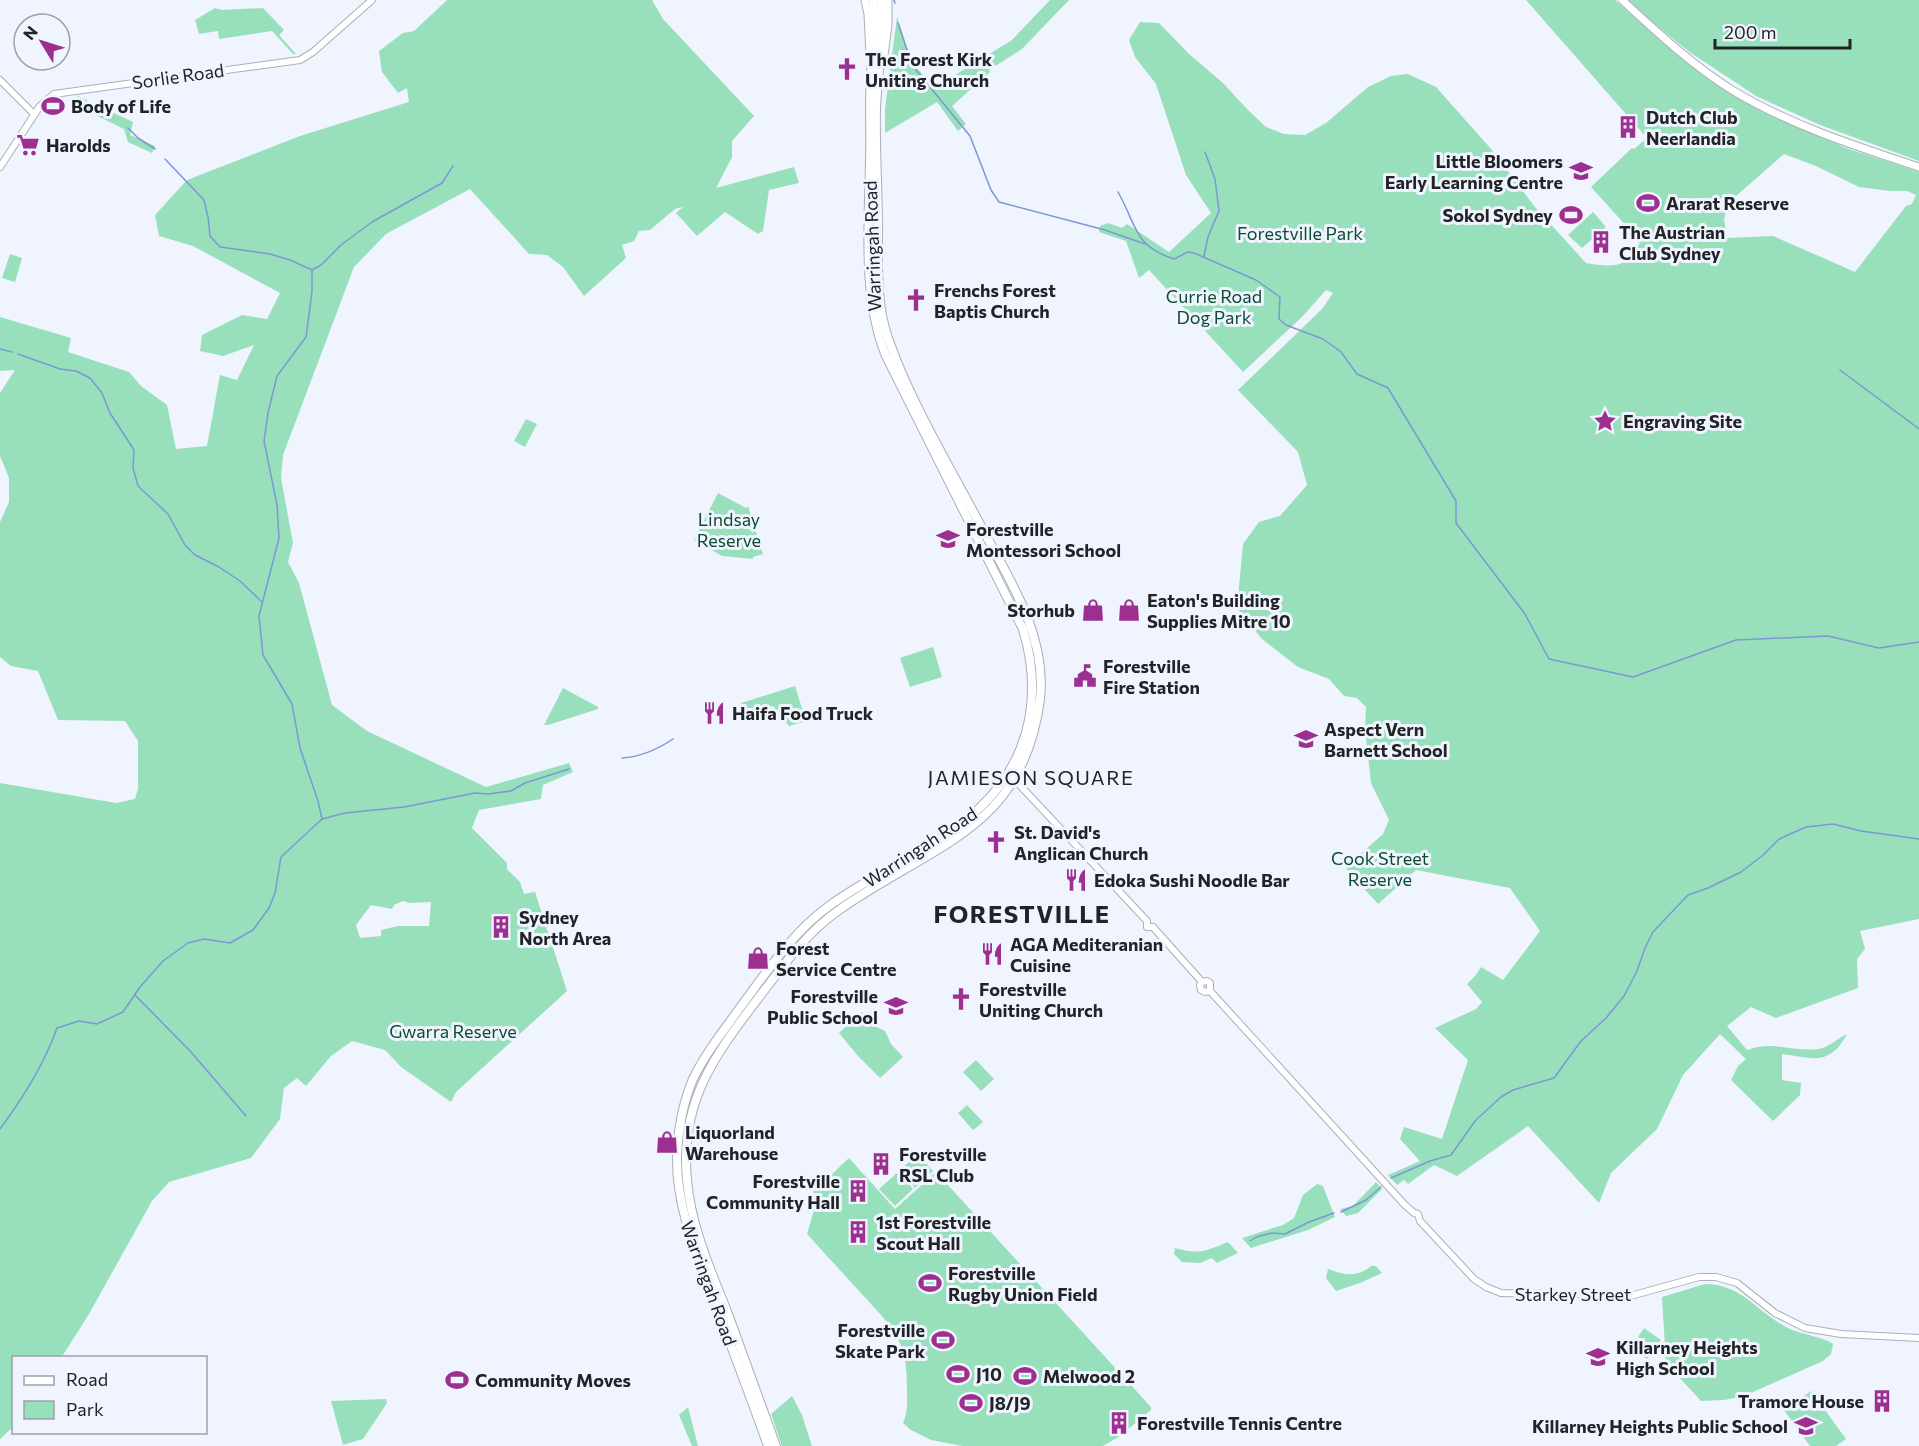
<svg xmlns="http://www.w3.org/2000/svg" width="1919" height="1446" viewBox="0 0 1919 1446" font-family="Commissioner,sans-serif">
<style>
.green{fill:#98e0bc;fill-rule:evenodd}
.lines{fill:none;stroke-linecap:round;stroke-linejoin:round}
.stream{stroke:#7b98d5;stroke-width:1.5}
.secondary-casing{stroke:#aaafb8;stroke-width:8}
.primary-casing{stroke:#aaafb8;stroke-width:9}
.highway-casing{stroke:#aaafb8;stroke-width:10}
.secondary{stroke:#fff;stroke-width:6}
.primary{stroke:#fff;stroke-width:7}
.highway{stroke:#fff;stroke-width:8}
.labels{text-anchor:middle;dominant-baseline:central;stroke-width:6;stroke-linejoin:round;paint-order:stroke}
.poi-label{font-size:18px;font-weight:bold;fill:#212326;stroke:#eff4fe;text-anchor:start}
.street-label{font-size:18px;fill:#212326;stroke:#eff4fe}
.park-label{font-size:18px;fill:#0b4c33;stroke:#eff4fe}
.neighbourhood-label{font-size:20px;letter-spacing:1.5px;fill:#212326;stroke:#eff4fe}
.district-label{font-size:24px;font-weight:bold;letter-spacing:1.5px;fill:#212326;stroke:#eff4fe}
</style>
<rect width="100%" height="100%" fill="#eff4fe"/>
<g class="green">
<path d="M447,0H652L663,19L754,116L732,141V157L716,188L794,167L799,183L769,190L763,231L758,234L725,212L697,236L676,213L683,207L675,209L650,230L639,231L634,241L622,245L626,258L584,296L563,267L547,255L529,254L470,189L386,234L354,267L283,455L281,478L293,543L288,562L299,583L332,705L367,731L486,787L569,763L573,772L543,785L541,799L479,810L472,828L507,863V869L520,882L524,894L535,892L567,991L456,1092L451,1102L401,1067L385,1050L352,1041L331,1056L306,1086L297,1078L284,1088L280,1119L251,1158L169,1182L152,1201L89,1314L63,1355L58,1357L14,1358L13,1427L0,1439V783L116,803L135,799L138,789V741L125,721L58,720L38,671L11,666L0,657V522L9,502V478L0,456V393L15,370L0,371V317L71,338L68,352L129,372L141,386L167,405L176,449L207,446L220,375L237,380L254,345L223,356L200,351L202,335L242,315L267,319L280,293L193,246L159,236L155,215L187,180L300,136L409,102L407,88L398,93L382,72L379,51L403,33L414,31ZM403,901L409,903L431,902L429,926H398L381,930V936L360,938L356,925L371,905L392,909L394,905Z"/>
<polygon points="1050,0 1069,0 1022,49 989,70 990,72 952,106 966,124 958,131 937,102 885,133 885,109 897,17 912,62 934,88 1012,40"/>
<path d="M1526,0H1615L1676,54L1733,93L1782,119L1846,148L1919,172V919L1860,931L1865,949L1857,959L1858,988L1776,1018L1751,1007L1727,1026L1747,1050C1772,1040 1793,1052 1818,1049C1830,1047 1838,1038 1847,1034C1829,1067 1813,1058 1782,1054V1080L1801,1083L1800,1095L1773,1121L1731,1080L1738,1066L1746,1059L1720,1034L1683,1075L1657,1129L1611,1173L1599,1203L1528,1126L1457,1176L1434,1165L1408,1184L1404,1180L1397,1185L1388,1175L1420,1161L1400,1139L1404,1127L1442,1139L1468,1060L1435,1028L1476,1009L1482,1002L1467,984L1476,975L1481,967L1503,980L1540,931L1510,888L1416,870L1378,904L1347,870V866L1383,834L1389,820L1371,783L1365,729L1366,707L1357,698L1344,696L1329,679L1298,667L1262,639L1237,608L1243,544L1259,522L1280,516L1307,485L1298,452L1238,390L1322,309L1333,293L1326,290L1303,316L1243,372L1149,270L1139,278L1126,241L1099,232L1100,226L1108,223L1122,228L1127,224L1169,252L1211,213L1186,175L1156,84L1135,57L1129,40L1140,22L1159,23L1189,54L1223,83L1247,109L1266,127L1284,134L1305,135L1326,123L1368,87L1391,76L1408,74L1436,87L1492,150L1535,207L1586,263C1607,267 1622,268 1638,253V247L1640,241L1591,187L1632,148L1634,149L1647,138ZM1784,154L1816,166L1859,187L1890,191H1907L1916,195L1912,204L1906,206L1855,272L1773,236L1727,238L1724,219L1728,203Z"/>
<polygon points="1628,0 1919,0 1919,161 1820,125 1756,96 1688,51 1640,12"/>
<polygon points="215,8 222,10 263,8 284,30 279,35 296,54 293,54 272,31 219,39 218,31 199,34 195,20"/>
<polygon points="78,96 133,122 130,135 155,146 152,153 128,142 124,129 77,106 76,99"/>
<polygon points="1593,212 1606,227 1582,248 1568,235"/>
<polygon points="10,254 22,258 15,282 2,278"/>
<polygon points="526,419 537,424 525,447 514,441"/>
<polygon points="718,493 746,508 748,506 763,554 753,557 753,559 722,556 694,540"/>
<polygon points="933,647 942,677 910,687 900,658"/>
<polygon points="795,686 806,721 789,726 773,706 745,715 741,703"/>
<polygon points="563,688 598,707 598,709 548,725 544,725"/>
<polygon points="862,1012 875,1026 885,1031 891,1044 903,1057 880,1078 858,1056 839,1033"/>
<polygon points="976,1060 994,1079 981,1091 963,1072"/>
<polygon points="967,1105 983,1122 973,1130 958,1113"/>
<polygon points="918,1154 933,1171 915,1188 899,1171"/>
<path d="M849,1158L895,1209L936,1172L1151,1407V1410L1120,1436L1103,1446H962L931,1440L911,1430L903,1423C908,1411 907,1402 907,1390C907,1357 903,1340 881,1315L807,1234L818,1197L813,1192Z"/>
<polygon points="898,1172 913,1189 895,1206 879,1189"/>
<polygon points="1376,1182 1382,1189 1358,1213 1346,1216 1340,1209 1353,1206"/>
<polygon points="1317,1184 1323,1186 1335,1217 1308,1230 1251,1248 1242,1238 1283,1225 1294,1218 1303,1195"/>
<path d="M1228,1242L1238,1253L1217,1263L1212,1258L1200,1263L1182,1262L1174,1254L1175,1248C1199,1255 1206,1251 1228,1242Z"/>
<path d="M1371,1266H1376L1382,1273L1360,1283L1336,1291L1326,1278L1328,1269C1344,1275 1357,1278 1371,1266Z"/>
<path d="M1705,1284C1743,1284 1758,1314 1790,1329C1801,1334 1826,1338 1833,1344L1831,1354L1823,1361L1744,1396L1724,1400L1701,1401L1666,1363L1662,1297Z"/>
<polygon points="1644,1328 1661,1340 1654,1349 1638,1337"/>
<polygon points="1637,1338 1654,1350 1647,1359 1630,1347"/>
<polygon points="1811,1391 1846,1439 1836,1446 1810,1446 1784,1410"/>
<polygon points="792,1396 802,1415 812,1446 782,1446 771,1414"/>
<polygon points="386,1399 387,1403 363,1439 343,1445 331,1401"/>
<polygon points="688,1407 698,1446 692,1446 679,1415"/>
</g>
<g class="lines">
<g class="stream">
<polyline points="894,0 895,3"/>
<polyline points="898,23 912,65 970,136 991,190 999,202 1105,230 1145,244"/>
<polyline points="128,128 138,138 155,149"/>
<polyline points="165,159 204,200 208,217 210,236 220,247 270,254 290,260 312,270"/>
<path d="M1118,192C1137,225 1133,246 1174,259L1188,252L1194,253L1256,280L1280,297L1279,319L1286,325L1323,339L1341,352L1357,374L1388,388L1456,501V523L1525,614L1549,659L1633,677L1736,640L1828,636L1879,648L1919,642"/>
<polyline points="1204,256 1208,237 1219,211 1215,179 1205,152"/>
<polyline points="0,349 12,352"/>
<polyline points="18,354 60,369 76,371 90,378 102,393 110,413 134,450 133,468 138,486 168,514 185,545 195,555 219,567 240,581 262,602"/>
<polyline points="1840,370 1919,429"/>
<path d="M622,758C641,757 658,749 673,739"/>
<polyline points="322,819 345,813 404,807 475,793 488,794 511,791 525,783 569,769"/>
<polyline points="135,995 191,1052 246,1116"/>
<path d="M0,1129C23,1098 44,1065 57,1028L79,1021L97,1024L123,1012L140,987L163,961L188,943L204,939L230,943L253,930L269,908L275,893L281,857L322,819L318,801L300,748L292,704L263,655L259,616L279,538L277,505L264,441L268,413L277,376L306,337L312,292V270L321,265L341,245L372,222L442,183L453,166"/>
<polyline points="1391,1178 1430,1161 1451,1155 1475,1121 1501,1097 1513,1090 1554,1078 1581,1041 1606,1018 1624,996 1637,971 1645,948 1653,932 1688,895 1708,888 1741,872 1762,856 1779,839 1806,827 1833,824 1861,831 1919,839"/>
<polyline points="1341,1212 1366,1200 1381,1187"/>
<polyline points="1250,1241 1256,1237 1272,1233 1285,1234 1309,1222 1334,1213"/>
</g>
<g class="secondary-casing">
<g id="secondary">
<polyline points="0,80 34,114"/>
<polyline points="0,167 40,106 54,94 300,60 313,52 372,0"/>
<polyline points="1015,780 1147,921 1147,927 1153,927 1202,982"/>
<polyline points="1202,982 1200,985 1201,990 1205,992 1210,991"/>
<polyline points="1202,982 1207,981 1210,983 1210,991"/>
<polyline points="1210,991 1404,1204 1414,1213 1418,1214 1420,1221 1474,1279 1486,1287 1501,1293 1634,1295 1699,1277 1716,1277 1737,1283 1775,1313 1805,1328 1841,1334 1919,1338"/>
</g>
</g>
<g class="primary-casing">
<g id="primary">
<polyline points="865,0 868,14 870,55"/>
<path d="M1622,0C1657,32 1692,65 1732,90C1790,125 1855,146 1919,167"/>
<polyline points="883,63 888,25 888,0"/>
</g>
</g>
<g class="highway-casing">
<g id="highway">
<path d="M768,1446C751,1398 733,1351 715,1303C697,1255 676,1208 677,1156C678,1130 683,1103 693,1079C706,1052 725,1029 742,1005C768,970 793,932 829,906C897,856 985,834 1020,750C1036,711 1035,669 1023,629L886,356C862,297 869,224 870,161C871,132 869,102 871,73C872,49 877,25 873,0"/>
<path d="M776,1446C760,1402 744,1358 728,1314C711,1271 691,1227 687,1180C679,1097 719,1050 766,988C788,959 809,931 839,910C932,844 1023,831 1040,699C1047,637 1011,582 983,530C951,469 910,402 888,338C876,304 878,266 878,231C878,190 875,148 876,107C878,71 884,36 881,0"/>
</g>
</g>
<use href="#secondary" class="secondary"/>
<use href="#primary" class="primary"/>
<use href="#highway" class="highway"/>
</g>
<defs>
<g id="church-bare" transform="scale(1.8)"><path d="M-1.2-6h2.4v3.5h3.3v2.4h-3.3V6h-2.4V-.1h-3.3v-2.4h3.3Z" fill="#9c2f8f" stroke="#eff4fe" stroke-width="2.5" paint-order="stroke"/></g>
<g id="stadium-bare" transform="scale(1.8)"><path d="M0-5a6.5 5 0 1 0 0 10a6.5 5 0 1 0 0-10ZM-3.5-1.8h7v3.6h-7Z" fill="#9c2f8f" stroke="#eff4fe" stroke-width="2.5" paint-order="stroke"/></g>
<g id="building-bare" transform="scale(1.8)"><path d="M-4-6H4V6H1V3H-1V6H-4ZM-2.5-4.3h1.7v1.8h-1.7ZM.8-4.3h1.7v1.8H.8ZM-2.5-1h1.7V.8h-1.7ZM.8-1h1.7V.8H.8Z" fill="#9c2f8f" stroke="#eff4fe" stroke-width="2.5" paint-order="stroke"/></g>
<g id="supermarket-bare" transform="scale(1.8)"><path d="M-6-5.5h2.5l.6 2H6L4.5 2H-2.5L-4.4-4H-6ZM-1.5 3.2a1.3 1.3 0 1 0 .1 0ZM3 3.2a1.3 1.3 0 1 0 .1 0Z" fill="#9c2f8f" stroke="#eff4fe" stroke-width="2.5" paint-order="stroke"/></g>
<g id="school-bare" transform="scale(1.8)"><path d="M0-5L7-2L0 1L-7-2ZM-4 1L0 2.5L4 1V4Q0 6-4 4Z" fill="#9c2f8f" stroke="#eff4fe" stroke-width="2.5" paint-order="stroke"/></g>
<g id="sight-bare" transform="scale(1.8)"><path d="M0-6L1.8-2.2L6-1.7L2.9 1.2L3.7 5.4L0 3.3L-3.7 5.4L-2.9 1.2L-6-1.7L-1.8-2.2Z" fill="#9c2f8f" stroke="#eff4fe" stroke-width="2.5" paint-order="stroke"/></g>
<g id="shop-bare" transform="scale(1.8)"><path d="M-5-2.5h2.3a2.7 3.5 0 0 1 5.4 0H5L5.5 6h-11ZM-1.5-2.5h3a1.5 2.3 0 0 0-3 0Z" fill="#9c2f8f" stroke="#eff4fe" stroke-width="2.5" paint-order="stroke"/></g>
<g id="civic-bare" transform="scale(1.8)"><path d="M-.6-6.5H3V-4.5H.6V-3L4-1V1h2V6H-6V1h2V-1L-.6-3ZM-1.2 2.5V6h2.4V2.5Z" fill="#9c2f8f" stroke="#eff4fe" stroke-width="2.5" paint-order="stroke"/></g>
<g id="restaurant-bare" transform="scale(1.8)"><path d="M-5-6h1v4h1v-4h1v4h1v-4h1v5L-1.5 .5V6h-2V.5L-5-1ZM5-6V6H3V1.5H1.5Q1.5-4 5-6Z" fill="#9c2f8f" stroke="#eff4fe" stroke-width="2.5" paint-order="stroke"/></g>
</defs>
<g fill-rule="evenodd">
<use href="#church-bare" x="847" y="69"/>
<use href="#stadium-bare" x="53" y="106"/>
<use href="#building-bare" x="1628" y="127"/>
<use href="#supermarket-bare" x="28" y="145"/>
<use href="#school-bare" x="1581" y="171"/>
<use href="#stadium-bare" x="1648" y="203"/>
<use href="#stadium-bare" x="1571" y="215"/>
<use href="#building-bare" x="1601" y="242"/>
<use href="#church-bare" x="916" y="300"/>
<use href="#sight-bare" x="1605" y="421"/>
<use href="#school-bare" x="948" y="539"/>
<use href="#shop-bare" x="1093" y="610"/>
<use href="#shop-bare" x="1129" y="610"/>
<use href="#civic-bare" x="1085" y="676"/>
<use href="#restaurant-bare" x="714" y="713"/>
<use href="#school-bare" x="1306" y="739"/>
<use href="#church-bare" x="996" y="842"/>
<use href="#restaurant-bare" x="1076" y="880"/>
<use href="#building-bare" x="501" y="927"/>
<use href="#restaurant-bare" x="992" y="954"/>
<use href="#shop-bare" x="758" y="958"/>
<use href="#church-bare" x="961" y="999"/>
<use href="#school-bare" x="896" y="1006"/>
<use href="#shop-bare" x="667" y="1142"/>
<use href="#building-bare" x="881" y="1164"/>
<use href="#building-bare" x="858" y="1191"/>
<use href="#building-bare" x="858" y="1232"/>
<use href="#stadium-bare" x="930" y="1283"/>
<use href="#stadium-bare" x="943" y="1340"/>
<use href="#school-bare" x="1598" y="1357"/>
<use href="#stadium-bare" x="958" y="1374"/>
<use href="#stadium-bare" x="1025" y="1376"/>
<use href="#stadium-bare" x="457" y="1380"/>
<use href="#building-bare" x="1882" y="1401"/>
<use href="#stadium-bare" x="971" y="1403"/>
<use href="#building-bare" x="1119" y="1423"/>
<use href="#school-bare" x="1806" y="1426"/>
</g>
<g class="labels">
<g class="poi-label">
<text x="865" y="59">The Forest Kirk<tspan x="865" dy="21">Uniting Church</tspan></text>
<text x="71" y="106">Body of Life</text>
<text x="1646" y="117">Dutch Club<tspan x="1646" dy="21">Neerlandia</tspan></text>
<text x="46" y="145">Harolds</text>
<text x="1563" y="161" text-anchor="end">Little Bloomers<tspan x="1563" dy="21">Early Learning Centre</tspan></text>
<text x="1666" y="203">Ararat Reserve</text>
<text x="1553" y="215" text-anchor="end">Sokol Sydney</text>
<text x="1619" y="232">The Austrian<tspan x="1619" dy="21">Club Sydney</tspan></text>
<text x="934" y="290">Frenchs Forest<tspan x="934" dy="21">Baptis Church</tspan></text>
<text x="1623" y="421">Engraving Site</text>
<text x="966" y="529">Forestville<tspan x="966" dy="21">Montessori School</tspan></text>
<text x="1147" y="600">Eaton's Building<tspan x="1147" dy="21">Supplies Mitre 10</tspan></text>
<text x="1075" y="610" text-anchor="end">Storhub</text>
<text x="1103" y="666">Forestville<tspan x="1103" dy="21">Fire Station</tspan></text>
<text x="732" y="713">Haifa Food Truck</text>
<text x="1324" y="729">Aspect Vern<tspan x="1324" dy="21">Barnett School</tspan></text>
<text x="1014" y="832">St. David's<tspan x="1014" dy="21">Anglican Church</tspan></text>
<text x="1094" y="880">Edoka Sushi Noodle Bar</text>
<text x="519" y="917">Sydney<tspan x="519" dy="21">North Area</tspan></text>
<text x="1010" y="944">AGA Mediteranian<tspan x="1010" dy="21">Cuisine</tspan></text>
<text x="776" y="948">Forest<tspan x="776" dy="21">Service Centre</tspan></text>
<text x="979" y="989">Forestville<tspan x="979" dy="21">Uniting Church</tspan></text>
<text x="878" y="996" text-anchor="end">Forestville<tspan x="878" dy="21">Public School</tspan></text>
<text x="685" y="1132">Liquorland<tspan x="685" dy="21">Warehouse</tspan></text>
<text x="899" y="1154">Forestville<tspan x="899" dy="21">RSL Club</tspan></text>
<text x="840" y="1181" text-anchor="end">Forestville<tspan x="840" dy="21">Community Hall</tspan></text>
<text x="876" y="1222">1st Forestville<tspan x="876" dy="21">Scout Hall</tspan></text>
<text x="948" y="1273">Forestville<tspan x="948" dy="21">Rugby Union Field</tspan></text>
<text x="925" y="1330" text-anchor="end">Forestville<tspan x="925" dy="21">Skate Park</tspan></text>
<text x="1616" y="1347">Killarney Heights<tspan x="1616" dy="21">High School</tspan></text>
<text x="976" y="1374">J10</text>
<text x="1043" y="1376">Melwood 2</text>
<text x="475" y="1380">Community Moves</text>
<text x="1864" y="1401" text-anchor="end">Tramore House</text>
<text x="989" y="1403">J8/J9</text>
<text x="1137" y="1423">Forestville Tennis Centre</text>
<text x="1788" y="1426" text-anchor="end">Killarney Heights Public School</text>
</g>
<g class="street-label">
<text transform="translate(178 76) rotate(-8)">Sorlie Road</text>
<text transform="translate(872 246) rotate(-92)">Warringah Road</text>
<text transform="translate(920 847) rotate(-33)">Warringah Road</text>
<text transform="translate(709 1283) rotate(70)">Warringah Road</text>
<text x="1573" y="1294">Starkey Street</text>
</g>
<g class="park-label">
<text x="1300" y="233">Forestville Park</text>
<text x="1214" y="296">Currie Road<tspan x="1214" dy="21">Dog Park</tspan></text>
<text x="729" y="519">Lindsay<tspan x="729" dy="21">Reserve</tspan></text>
<text x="1380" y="858">Cook Street<tspan x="1380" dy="21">Reserve</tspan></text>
<text x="453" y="1031">Gwarra Reserve</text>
</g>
<g class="neighbourhood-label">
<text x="1031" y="777">JAMIESON SQUARE</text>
</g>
<g class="district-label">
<text x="1022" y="913">FORESTVILLE</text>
</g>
</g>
<rect x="12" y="1356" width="195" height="78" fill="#eff4fe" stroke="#9da0a8" stroke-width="1.5"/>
<rect x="24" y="1376" width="30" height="9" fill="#ffffff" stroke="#9da0a8" stroke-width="1.5"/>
<text x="66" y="1386" font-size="18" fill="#212326">Road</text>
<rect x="24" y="1401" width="30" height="18" fill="#98e0bc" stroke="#9da0a8" stroke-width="1.5"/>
<text x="66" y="1416" font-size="18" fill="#212326">Park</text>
<g transform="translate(42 42) rotate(308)"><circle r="28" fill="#eff4fe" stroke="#9da0a8" stroke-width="1.5"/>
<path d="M0-4.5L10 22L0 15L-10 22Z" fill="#9c2f8f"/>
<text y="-9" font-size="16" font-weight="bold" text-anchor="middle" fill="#212326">N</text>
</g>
<path d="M1715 39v9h135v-9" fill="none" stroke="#212326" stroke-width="3"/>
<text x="1724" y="39" font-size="18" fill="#212326" stroke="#eff4fe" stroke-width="4.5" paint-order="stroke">200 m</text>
</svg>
